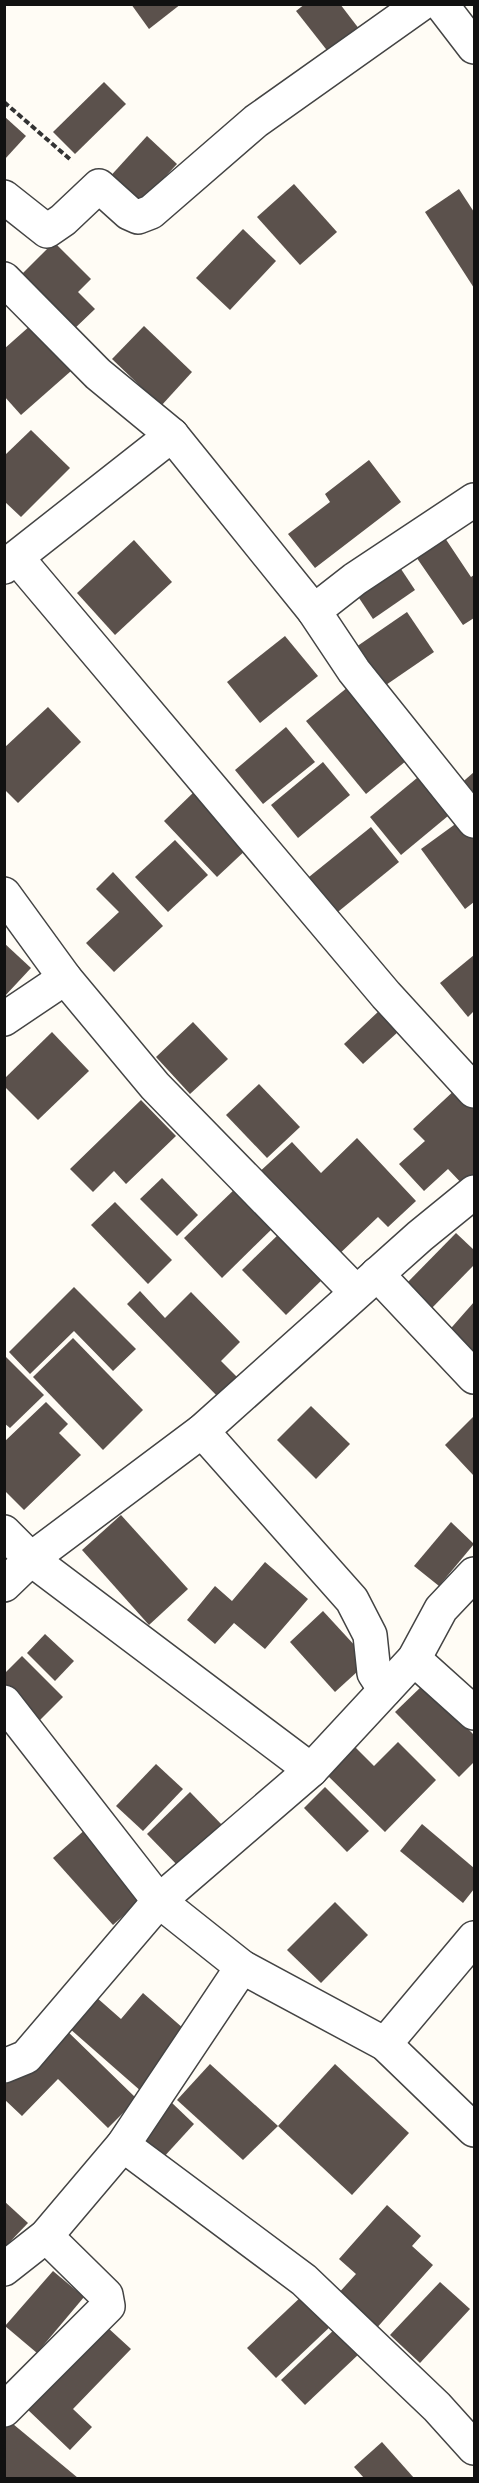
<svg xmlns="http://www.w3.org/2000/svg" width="479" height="2483" viewBox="0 0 479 2483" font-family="'PT Serif',serif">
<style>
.building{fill:#5b514c}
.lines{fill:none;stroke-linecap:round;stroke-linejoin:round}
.street-casing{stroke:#444;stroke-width:36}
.path{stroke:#333;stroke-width:4;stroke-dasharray:6 3;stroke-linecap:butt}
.street{stroke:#fff;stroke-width:33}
</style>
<rect width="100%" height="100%" fill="#fffcf5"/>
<g class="building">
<polygon points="131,4 181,4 149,29"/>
<polygon points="305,4 340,4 363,34 333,58 296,11"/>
<polygon points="104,82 126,104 75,154 53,132"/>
<polygon points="5,117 26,136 5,159"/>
<polygon points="147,136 177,164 136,208 106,181"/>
<polygon points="294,184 337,232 300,265 257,217"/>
<polygon points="459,189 474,212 474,288 425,212"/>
<polygon points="243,229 276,261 230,310 196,278"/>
<polygon points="54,242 91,279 78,292 95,309 72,331 18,278"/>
<polygon points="31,325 71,371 21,415 4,396 4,349"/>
<polygon points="144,326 192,372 161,406 112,359"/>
<polygon points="31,430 70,468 21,517 4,501 4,456"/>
<polygon points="369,460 401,502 315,568 288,534 330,502 325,494"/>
<polygon points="441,532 471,577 474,575 474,618 463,625 412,551"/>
<polygon points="134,540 172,582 115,635 77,593"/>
<polygon points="395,560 415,590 373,619 353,589"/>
<polygon points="407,612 434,652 383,687 356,647"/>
<polygon points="285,636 318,676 260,723 227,682"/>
<polygon points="353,683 412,756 366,794 306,721"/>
<polygon points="48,707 81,742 18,803 4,789 4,748"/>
<polygon points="286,727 315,762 263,804 235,770"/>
<polygon points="323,762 350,795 298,838 271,805"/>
<polygon points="474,772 474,806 458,786"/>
<polygon points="423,773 454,811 401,855 370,817"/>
<polygon points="196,790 249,847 217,877 164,821"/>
<polygon points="465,817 474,830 474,902 465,909 421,849"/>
<polygon points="371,827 399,862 328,920 299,885"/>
<polygon points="175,840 208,875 168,912 135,877"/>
<polygon points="113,872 163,926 114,972 86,943 119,912 96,889"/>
<polygon points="4,943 31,968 4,997"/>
<polygon points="474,955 474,1011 468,1017 440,983"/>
<polygon points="380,1010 399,1031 363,1064 344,1044"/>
<polygon points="193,1022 228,1059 190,1094 156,1057"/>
<polygon points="52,1032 89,1071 38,1120 4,1086 4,1079"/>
<polygon points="259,1084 300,1127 267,1158 226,1115"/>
<polygon points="458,1087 474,1105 474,1180 466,1188 448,1169 424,1191 399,1164 425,1141 413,1129"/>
<polygon points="141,1100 176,1136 126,1184 114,1171 93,1192 70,1169"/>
<polygon points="357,1138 416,1201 388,1227 378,1217 334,1259 256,1175 292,1142 321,1173"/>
<polygon points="162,1178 198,1215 177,1236 140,1199"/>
<polygon points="239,1185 277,1224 222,1278 184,1238"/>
<polygon points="115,1202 172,1260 148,1284 91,1225"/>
<polygon points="282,1231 326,1276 286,1315 242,1270"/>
<polygon points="456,1233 474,1250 474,1265 429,1311 404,1286"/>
<polygon points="74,1287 136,1349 113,1371 74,1331 30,1374 9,1352"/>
<polygon points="140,1291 165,1318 191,1292 240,1342 221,1361 241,1381 221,1400 127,1304"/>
<polygon points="474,1302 474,1361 445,1335"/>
<polygon points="73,1338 143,1410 103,1450 33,1377"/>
<polygon points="4,1355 44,1395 10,1428 4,1423"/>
<polygon points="46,1402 68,1424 59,1433 81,1455 24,1510 4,1490 4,1442"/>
<polygon points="311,1406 350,1444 316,1479 277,1440"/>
<polygon points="474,1416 474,1476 445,1445"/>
<polygon points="121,1515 188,1589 149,1625 82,1550"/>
<polygon points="451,1522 474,1544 439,1586 414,1566"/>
<polygon points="265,1562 308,1599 265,1649 234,1623 215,1644 187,1620 215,1586 232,1601"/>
<polygon points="323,1611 369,1661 335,1692 290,1642"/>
<polygon points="45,1634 74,1661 55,1681 27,1653"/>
<polygon points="22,1656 63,1697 39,1721 4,1686 4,1674"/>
<polygon points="424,1684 474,1735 474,1762 459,1777 395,1712"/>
<polygon points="398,1742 436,1780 385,1832 324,1772 352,1744 374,1766"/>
<polygon points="156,1764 183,1789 143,1831 116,1806"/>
<polygon points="325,1787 369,1831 347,1852 304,1808"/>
<polygon points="190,1792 224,1827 181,1869 147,1834"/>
<polygon points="422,1824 474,1868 474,1889 463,1903 400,1851"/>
<polygon points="87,1828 147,1894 113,1925 53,1858"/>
<polygon points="335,1902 368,1935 321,1983 287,1950"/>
<polygon points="143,1993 192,2036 142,2092 69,2028 96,1997 121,2019"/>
<polygon points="63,2027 137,2099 108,2128 58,2079 22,2116 4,2099 4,2086"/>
<polygon points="210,2064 278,2126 243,2160 177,2100"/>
<polygon points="335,2064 409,2133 352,2195 278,2126"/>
<polygon points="170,2101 194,2124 162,2159 137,2136"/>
<polygon points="4,2201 28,2223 4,2248"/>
<polygon points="387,2205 421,2236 412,2246 433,2265 374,2331 336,2296 356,2274 339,2259"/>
<polygon points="53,2271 84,2297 37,2353 5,2326"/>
<polygon points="440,2282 470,2309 420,2363 390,2335"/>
<polygon points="305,2293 333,2324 276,2378 247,2348"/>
<polygon points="107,2327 131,2349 73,2409 92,2427 70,2450 27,2409"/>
<polygon points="337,2327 360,2353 305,2405 281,2380"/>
<polygon points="7,2419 78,2478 4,2478 4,2423"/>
<polygon points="382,2442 414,2478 364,2478 354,2467"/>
</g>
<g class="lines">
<g class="street-casing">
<g id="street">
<polyline points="441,4 474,47"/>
<polyline points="4,197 47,231 63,220 99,186 129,213 138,217 151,212 256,121 421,4"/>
<polyline points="4,279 98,374 172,435"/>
<polyline points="18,559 386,995 474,1091"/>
<polyline points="4,567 172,435 314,611 355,579 474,500"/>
<polyline points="314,611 354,671 474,821"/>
<polyline points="4,894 65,978 155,1086 356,1292"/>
<polyline points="4,1019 65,978"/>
<polyline points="377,1274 474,1377"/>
<polyline points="202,1431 352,1600 370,1635 374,1673 385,1690"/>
<polyline points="4,1532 31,1559 311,1770"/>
<polyline points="4,1585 31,1559 202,1431 420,1236 474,1192"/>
<polyline points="414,1659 474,1713"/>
<polyline points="4,1702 159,1901 242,1967 385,2044 474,2130"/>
<polyline points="385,2044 474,1938"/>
<polyline points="4,2066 26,2057 159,1901 311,1770 414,1659 441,1609 474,1574"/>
<polyline points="123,2145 304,2280 437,2407 474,2448"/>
<polyline points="4,2269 46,2236 123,2145 242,1967"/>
<polyline points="4,2410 108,2306 106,2295 46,2236"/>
</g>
</g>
<polyline class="path" points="4,102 72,161"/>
<use href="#street" class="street"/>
</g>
<rect width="479" height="2483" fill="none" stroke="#111111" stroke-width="12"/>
</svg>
